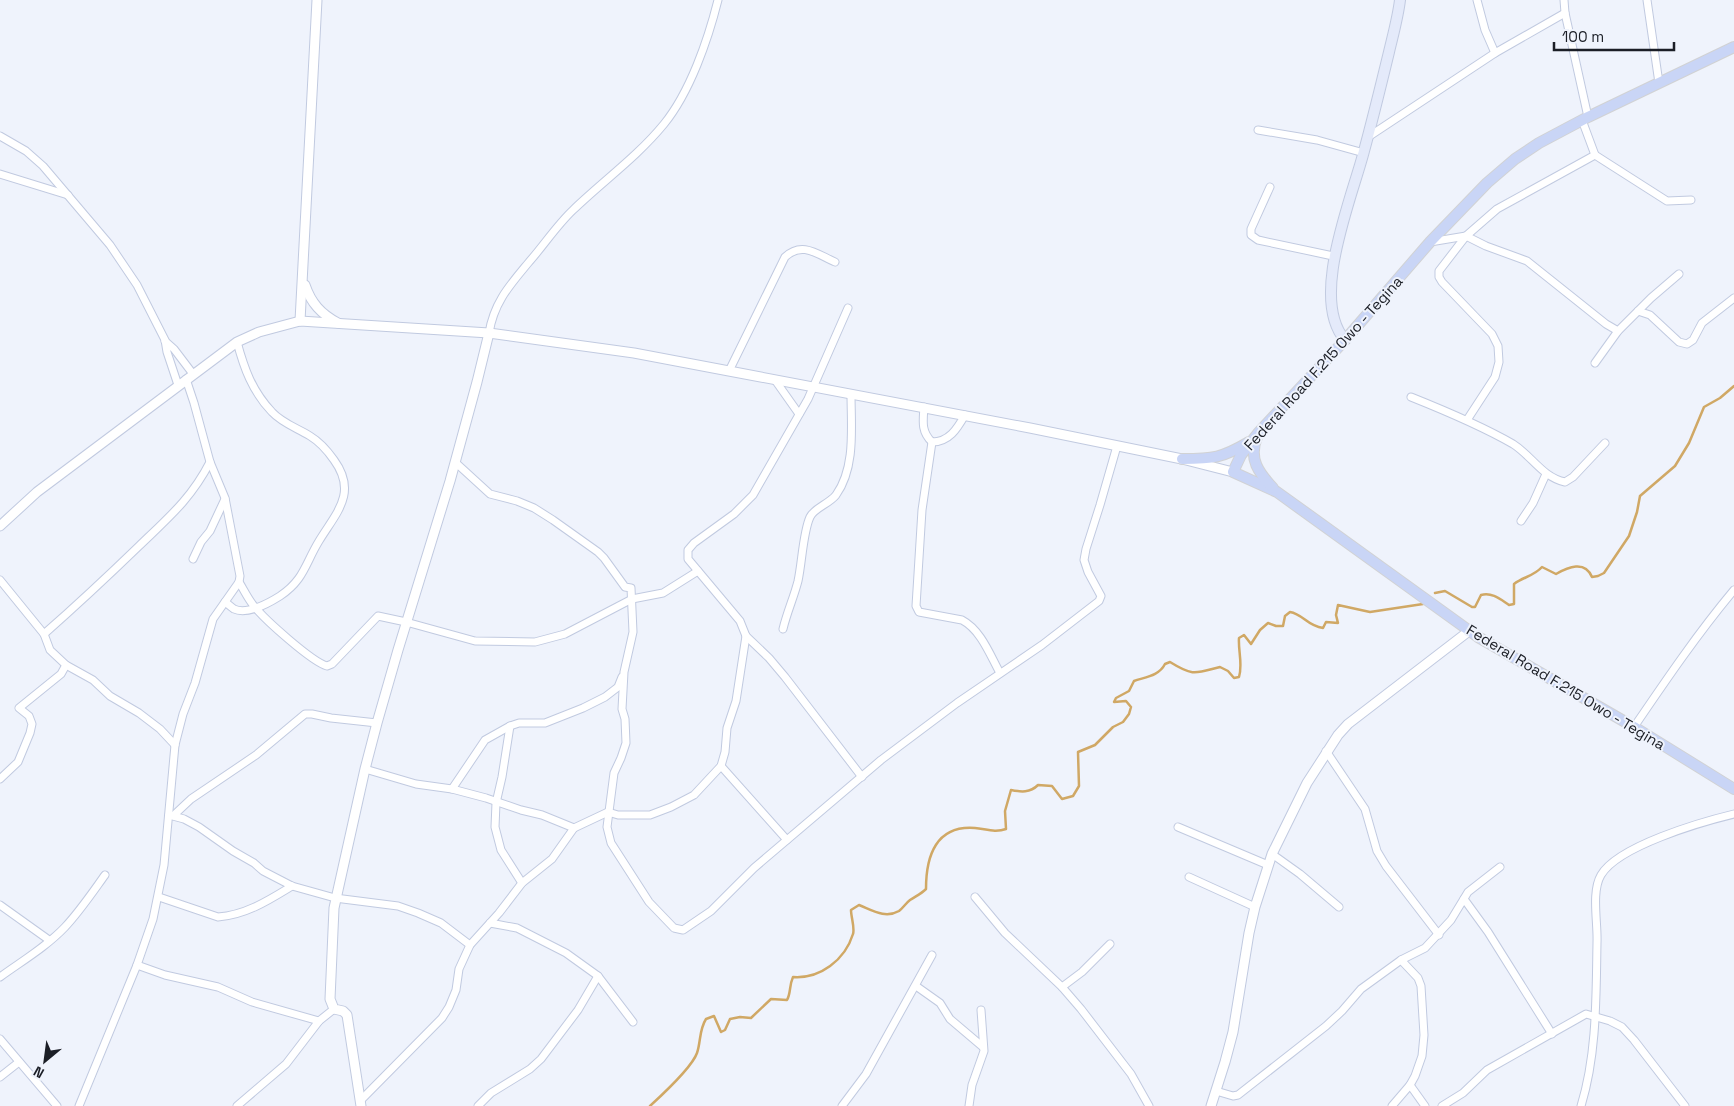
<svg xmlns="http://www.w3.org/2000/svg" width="1734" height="1106" viewBox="0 0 1734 1106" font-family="'Space Grotesk',sans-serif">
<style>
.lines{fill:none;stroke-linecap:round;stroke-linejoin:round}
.stream{stroke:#d0a865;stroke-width:2.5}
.minor-casing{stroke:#c1cae0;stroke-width:9}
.tertiary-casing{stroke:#c1cae0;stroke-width:11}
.secondary-casing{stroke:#c1cae0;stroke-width:12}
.primary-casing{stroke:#d1d2d4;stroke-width:12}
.minor{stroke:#fff;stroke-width:7}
.tertiary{stroke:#fff;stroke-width:9}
.secondary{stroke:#e4eafa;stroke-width:10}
.primary{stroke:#c9d5f6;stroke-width:10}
.labels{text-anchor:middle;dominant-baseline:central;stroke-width:4;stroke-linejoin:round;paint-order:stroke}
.street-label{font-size:15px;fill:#1b1e26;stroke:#eff3fc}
</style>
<rect width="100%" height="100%" fill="#eff3fc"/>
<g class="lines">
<g class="stream">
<path d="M1435,593L1445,591L1472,607H1475L1481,595C1492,592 1500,599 1509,605L1514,604V584C1523,577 1534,576 1542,567L1556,574C1568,567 1585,560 1592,577L1598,576L1604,573L1629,536L1637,512L1640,496L1675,466L1689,443L1704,407L1720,398L1734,386"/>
<path d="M650,1106C662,1095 692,1067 697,1053C701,1041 699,1030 706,1019L714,1016L721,1032L725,1030L730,1019L740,1017L751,1018L771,999L787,1000C791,993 789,986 793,977C820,979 845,960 853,934C855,928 851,917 851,910L859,905C872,910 885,919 899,911C903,908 906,903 910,900C916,896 921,894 926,889C926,856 936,825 975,828C986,829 995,833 1006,829L1005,811L1011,790C1021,792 1030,793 1038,785L1052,786L1062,799L1073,796L1079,786L1078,752L1095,745L1113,727L1123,722L1129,714L1131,707L1126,701L1114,702L1116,698L1129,691L1134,681C1145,677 1159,676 1165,664L1170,662C1194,677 1196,673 1220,667L1228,671L1234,678L1239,677C1243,664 1238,651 1239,638L1244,635L1251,644L1260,630L1268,623L1276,626H1283L1285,616L1290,612C1303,614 1307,626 1323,628L1326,622L1338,623L1336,615L1338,605L1370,612L1423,604"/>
</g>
<g class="minor-casing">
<g id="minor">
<polyline points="1477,0 1485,30 1495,53 1565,13"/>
<polyline points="1564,0 1565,13 1588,117"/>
<polyline points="1647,0 1659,83"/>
<polyline points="1258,130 1317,140 1364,153"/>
<polyline points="0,136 26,151 43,166 110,245 137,285 165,340 167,352 178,385"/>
<polyline points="1368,137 1495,53"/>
<polyline points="1595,155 1667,201 1691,200"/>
<polyline points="0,174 68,195"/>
<polyline points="1270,187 1251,229 1251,235 1258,240 1333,256"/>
<polyline points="1430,242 1466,236 1486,246 1527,261 1606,324 1618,331"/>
<polyline points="848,308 808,399 753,495 734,514 694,543 688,550 688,559 740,621 746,636 769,658 785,677 862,777"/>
<polyline points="1638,311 1650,315 1679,342 1687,344 1693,340 1702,323 1734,298"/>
<path d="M489,333C494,302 510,285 529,262C544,245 557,225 573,210C603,181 637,157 664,124C690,92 708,40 718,0"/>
<polyline points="165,341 174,349 193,374"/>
<polyline points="1595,363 1618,331 1651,298 1679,274"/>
<path d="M729,371L785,257C802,241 817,254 835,262"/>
<polyline points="775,380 799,414"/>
<path d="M1411,397C1446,411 1480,425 1513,444C1532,456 1542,477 1565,482L1573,477L1605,443"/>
<path d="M924,407C923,421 921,432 932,442C949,442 957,429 965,415"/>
<polyline points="1467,420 1495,377 1499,362 1498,346 1492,334 1442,282 1439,277 1439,271 1466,236 1497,209 1595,155 1582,120"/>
<path d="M932,442L922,510L916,606L919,612L962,620C981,630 990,655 1000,673"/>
<polyline points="455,462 490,494 517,501 534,508 553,520 598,552 604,558 625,587 631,588 633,632 624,672 622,709 625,719 626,743 621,758 614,773 607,827 611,843 649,902 674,928 683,930 711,911 754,868 881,760 957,703 1042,645 1099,601 1101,596 1088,572 1084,560 1086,549 1100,505 1117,446"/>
<polyline points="1521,521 1533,503 1546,474"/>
<polyline points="193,559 201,542 210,531 225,499"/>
<polyline points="0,580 44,634 50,650 66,665 93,680 110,696 139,713 160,729 175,745"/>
<path d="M239,582C244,590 248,599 254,606C264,619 312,662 327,666L332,664L378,616L406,622L475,641L535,642L565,634L632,599L663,593L698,571"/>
<path d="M225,602C228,604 231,607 234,609C247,615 269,603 280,596C304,580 305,564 319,541C336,513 358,493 334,460C327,450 320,442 310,436C297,428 282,423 272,412C252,391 244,368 237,342"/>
<path d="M783,629C787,612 794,597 798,581C802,563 803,532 810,517C814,508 829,504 836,495C856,467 851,426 851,394"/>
<path d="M44,634C77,605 108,576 139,546C168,518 191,499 210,462"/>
<polyline points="510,726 502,777 496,803 495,827 501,850 522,883"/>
<path d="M1634,727C1666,680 1698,633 1734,590"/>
<polyline points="1326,751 1365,809 1377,851 1386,866 1439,935"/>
<polyline points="721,766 787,840"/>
<polyline points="365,769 416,784 452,789 486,798 521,810 542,815 574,828"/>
<polyline points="0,779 18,762 30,733 32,724 29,716 19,708 61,674 66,665"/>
<polyline points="452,789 485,740 510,726 519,723 545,723 583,708 605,697 618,687 622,677"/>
<polyline points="169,815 184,819 199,827 233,851 254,863 263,871 292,886 335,898 398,906 418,913 441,923 470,945"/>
<polyline points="174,815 191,799 256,755 305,714 312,714 331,718 377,723"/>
<polyline points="1178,827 1268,865"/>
<polyline points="1272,854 1300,874 1339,907"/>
<polyline points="1189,877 1255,907"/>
<path d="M159,897L218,917C246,915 269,900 292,886"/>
<polyline points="975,897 1005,933 1062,987 1081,1009 1131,1074 1149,1106"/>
<polyline points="1464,899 1488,932 1552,1034"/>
<polyline points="0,905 49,940"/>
<polyline points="490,923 517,928 566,953 598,976 633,1022"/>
<polyline points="137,965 165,975 218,987 252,1002 319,1021"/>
<path d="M0,977C22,961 46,947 65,927C80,911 92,893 105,875"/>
<polyline points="916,986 940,1003 950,1019 983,1047"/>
<polyline points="1062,987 1082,972 1110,944"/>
<polyline points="0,1039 57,1106"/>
<polyline points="0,1077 19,1062"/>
<polyline points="1410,1085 1425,1106"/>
<polyline points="1216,1091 1233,1096 1238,1095 1326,1026 1342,1011 1361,989 1401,960 1425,948 1451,920 1468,892 1500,867"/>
<polyline points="360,1101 442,1018 449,1007 456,990 459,969 470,945 499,913 522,883 552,859 574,828 608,812 618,815 650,815 671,807 694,795 721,766 725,752 727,728 736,701 746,636"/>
<polyline points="79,1106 137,965 153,919 164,865 175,745 183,714 195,683 213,619 239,582 240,576 225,498 210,462 194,403 186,379"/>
<polyline points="237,1106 286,1064 319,1021 334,1009"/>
<polyline points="478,1106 491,1093 530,1069 541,1059 578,1010 598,976"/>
<polyline points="842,1106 866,1074 932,955"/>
<polyline points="969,1106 972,1085 984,1051 981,1010"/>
<polyline points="1392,1106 1410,1085 1415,1076 1422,1056 1424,1035 1421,986 1418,978 1401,960"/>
<polyline points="1442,1106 1463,1093 1487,1070 1586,1014 1610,1021 1622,1027 1634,1040 1685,1106"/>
<path d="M1581,1106C1597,1054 1596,997 1597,943C1598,923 1591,892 1601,875C1618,846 1701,822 1734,814"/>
</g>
</g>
<g class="tertiary-casing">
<g id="tertiary">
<path d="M305,285C311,303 321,314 338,323"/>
<polyline points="300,321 317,0"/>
<polyline points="0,526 37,492 237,342 259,332 300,321 489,333 634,353 729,371 1030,428 1182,459 1233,472"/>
<polyline points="361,1106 347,1015 343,1011 334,1009 330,999 334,908 365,769 377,723 398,650 450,481 477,382 489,333"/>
<polyline points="1211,1106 1225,1062 1233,1032 1249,933 1255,907 1272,854 1307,783 1338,735 1348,724 1469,631"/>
</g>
</g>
<g class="secondary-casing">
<path id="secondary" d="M1345,340C1309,299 1352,198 1364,151C1373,118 1381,85 1389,52C1393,35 1398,17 1400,0"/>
</g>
<g class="primary-casing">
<g id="primary">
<polyline points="1734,47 1588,117 1539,143 1515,159 1487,183 1430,242 1345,340 1259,432 1241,455 1233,472 1277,492 1478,637 1634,727 1734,789"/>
<path d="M1257,437C1248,459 1259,473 1273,488"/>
<path d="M1182,459C1213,459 1222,458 1249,442"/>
</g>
</g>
<use href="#minor" class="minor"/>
<use href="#tertiary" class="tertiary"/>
<use href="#secondary" class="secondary"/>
<use href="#primary" class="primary"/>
</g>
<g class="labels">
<g class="street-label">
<text transform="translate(1323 363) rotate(-48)">Federal Road F.215 Owo - Tegina</text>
<text transform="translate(1566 687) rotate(31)">Federal Road F.215 Owo - Tegina</text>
</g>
</g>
<g transform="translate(45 1061) rotate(209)" stroke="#eff3fc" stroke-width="4" paint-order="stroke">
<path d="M0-4L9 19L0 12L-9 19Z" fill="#1b1e26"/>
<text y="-8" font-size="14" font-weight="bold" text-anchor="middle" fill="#1b1e26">N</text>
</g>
<path d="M1554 42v8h120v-8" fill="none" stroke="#1b1e26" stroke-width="2.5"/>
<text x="1562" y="42" font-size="15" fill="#1b1e26" stroke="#eff3fc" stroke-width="4" paint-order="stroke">100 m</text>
</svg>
